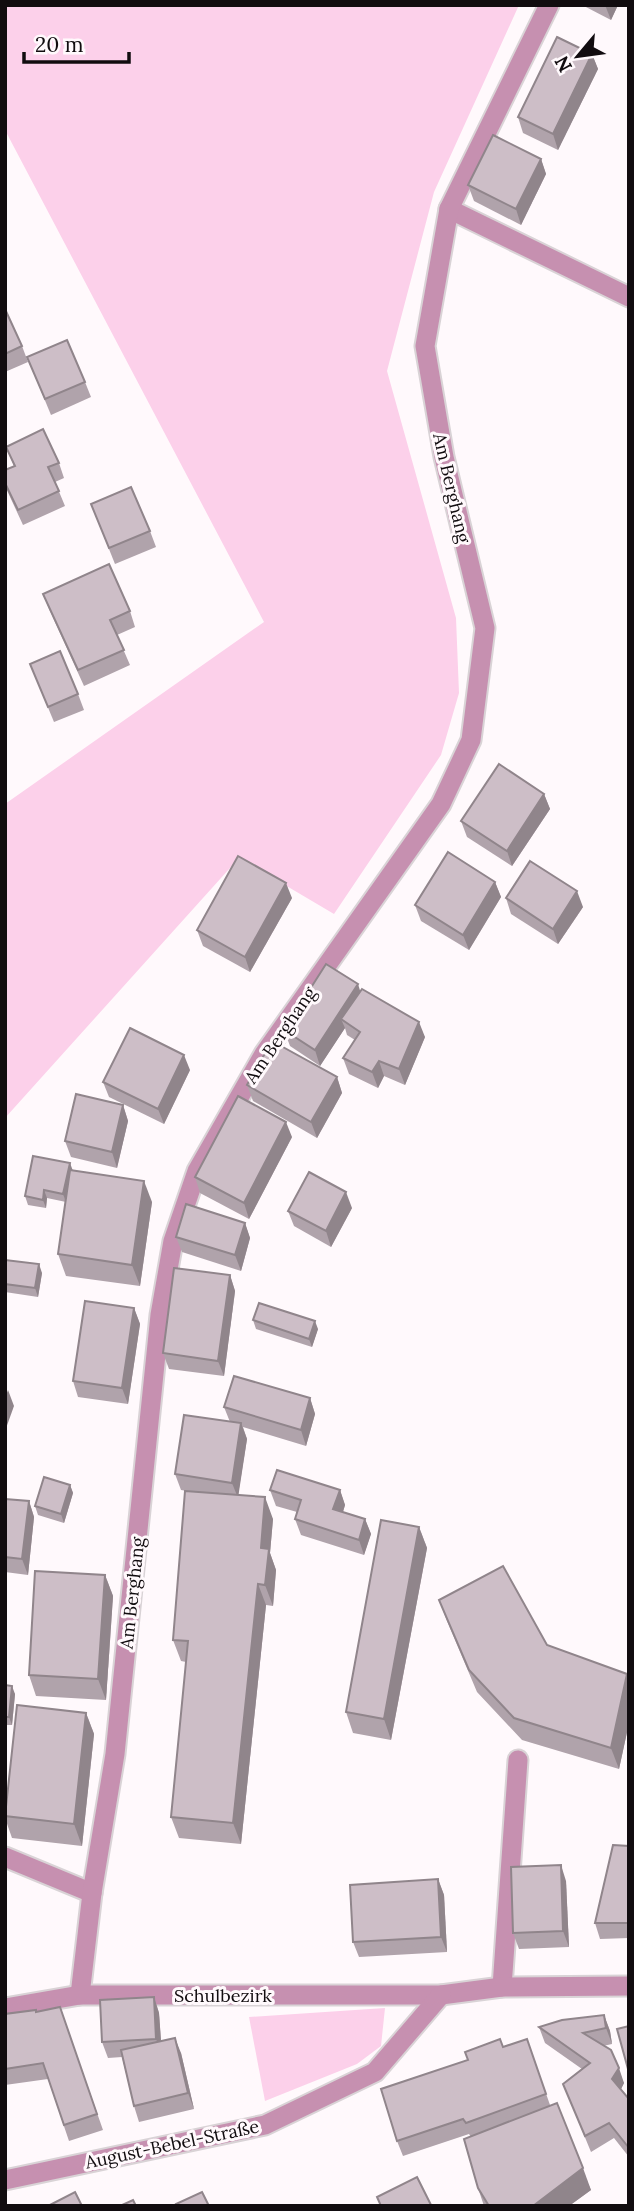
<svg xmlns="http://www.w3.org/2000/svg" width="634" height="2211" viewBox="0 0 634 2211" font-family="Lora,serif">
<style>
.green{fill:#fcd0ea}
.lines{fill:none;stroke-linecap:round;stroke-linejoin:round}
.service-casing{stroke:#d9d3d6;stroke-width:23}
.minor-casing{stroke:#d9d3d6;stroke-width:23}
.service{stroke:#c690b0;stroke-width:19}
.minor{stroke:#c690b0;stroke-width:19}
.wall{fill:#b0a3ab}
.shaded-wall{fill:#90858b}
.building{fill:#cdbec7;stroke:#90858b;stroke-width:2}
.labels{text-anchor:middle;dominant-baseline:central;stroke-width:6;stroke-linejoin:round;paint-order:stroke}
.street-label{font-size:18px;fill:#110c0f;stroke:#fff9fc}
</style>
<rect width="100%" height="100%" fill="#fff9fc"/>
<g class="green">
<polygon points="5,5 519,5 434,192 387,371 456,618 459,693 441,755 334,914 239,858 5,1118 5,804 264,622 5,130"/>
<polygon points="385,2008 381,2046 357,2064 265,2101 249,2017"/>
</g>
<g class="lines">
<g class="service-casing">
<g id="service">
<polyline points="449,209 629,297"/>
<polyline points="502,1987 518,1760"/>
</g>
</g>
<g class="minor-casing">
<g id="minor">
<polyline points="5,1857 92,1893"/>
<polyline points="80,1995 92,1893 115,1754 160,1315 173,1241 197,1171 264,1054 441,804 471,740 485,628 444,457 425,346 449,209 549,5"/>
<polyline points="5,2008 80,1995 441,1995 502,1987 629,1986"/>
<polyline points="5,2180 265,2125 375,2072 441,1995"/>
</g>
</g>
<use href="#service" class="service"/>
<use href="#minor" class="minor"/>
</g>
<g class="wall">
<polygon points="582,5 618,5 611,20"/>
<polygon points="592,54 598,69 558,150 523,133 518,117"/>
<polygon points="541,159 546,174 521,225 474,201 468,185"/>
<polygon points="5,309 22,346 28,362 5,372"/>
<polygon points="27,357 85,382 91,397 51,415"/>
<polygon points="6,447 59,463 64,478 55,482 65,506 23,525 5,486 5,470 14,466"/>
<polygon points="91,504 150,531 156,547 115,564"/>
<polygon points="43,594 130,611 135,627 117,635 130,665 84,686 49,609"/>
<polygon points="30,664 78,694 84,710 54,722"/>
<polygon points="544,794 550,809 512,866 467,837 461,821"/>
<polygon points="495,882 501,897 469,950 421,921 415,905"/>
<polygon points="292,898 250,972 203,946 197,930"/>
<polygon points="506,898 583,907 558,944 511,914"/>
<polygon points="360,991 425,1037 405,1085 384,1076 378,1088 349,1074 343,1058 355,1040 347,1035 345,1028 320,1066 290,1046 284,1030"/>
<polygon points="190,1070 164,1124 109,1097 103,1082"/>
<polygon points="337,1077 342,1093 317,1138 253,1101 247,1085"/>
<polygon points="123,1105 128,1121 117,1168 71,1157 65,1141"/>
<polygon points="292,1137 249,1219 200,1193 195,1177"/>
<polygon points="72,1171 152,1202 140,1286 66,1276 58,1254 66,1202 47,1198 46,1208 28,1205 25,1196"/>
<polygon points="352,1208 331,1247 294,1226 288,1211"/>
<polygon points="245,1223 250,1238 241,1271 182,1252 176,1237"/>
<polygon points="5,1260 42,1273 38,1297 5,1292"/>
<polygon points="230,1275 235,1291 224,1376 169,1369 163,1353"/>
<polygon points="134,1308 140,1324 128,1404 78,1397 73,1381"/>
<polygon points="253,1320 318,1329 312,1347 256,1329"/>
<polygon points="310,1398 315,1414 306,1446 243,1427 247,1439 238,1495 273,1519 270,1553 276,1570 273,1606 266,1605 241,1844 179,1838 171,1817 186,1662 181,1661 173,1640 187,1491 181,1490 175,1474 230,1422 224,1407"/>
<polygon points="70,1485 73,1493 64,1523 38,1515 35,1506"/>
<polygon points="270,1490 340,1490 345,1505 343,1512 365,1519 371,1534 364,1555 301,1535 295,1519 297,1512 276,1506"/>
<polygon points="5,1499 29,1501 34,1517 28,1575 5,1572"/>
<polygon points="419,1527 427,1548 391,1740 353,1733 346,1712"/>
<polygon points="105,1575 113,1596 106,1700 36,1696 29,1675"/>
<polygon points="439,1600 547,1645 627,1674 629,1680 629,1723 619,1769 522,1740 477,1692 447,1621"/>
<polygon points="5,1685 15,1694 12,1725 5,1725"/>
<polygon points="86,1713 94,1734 82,1846 12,1838 5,1818 5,1812"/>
<polygon points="629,1846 629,1938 600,1939 595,1923"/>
<polygon points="438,1879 444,1895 447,1952 359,1957 353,1942"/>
<polygon points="566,1881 569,1947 519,1949 513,1933"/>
<polygon points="154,1997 159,2013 161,2041 181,2053 194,2109 139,2122 134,2106 122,2057 108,2058 102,2042"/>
<polygon points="60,2007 103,2130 69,2141 48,2079 5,2085 5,2014 37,2012"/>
<polygon points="604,2015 610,2031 612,2044 603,2046 624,2083 621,2089 629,2099 629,2157 614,2138 591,2152 563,2084 582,2069 545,2043 539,2027"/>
<polygon points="527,2039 550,2105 591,2190 569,2206 484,2206 478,2188 471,2137 469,2134 403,2156 397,2141 468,2060"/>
</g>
<g class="shaded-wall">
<polygon points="605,5 618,5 611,20"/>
<polygon points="592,54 598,69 558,150 553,134"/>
<polygon points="541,159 546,174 521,225 516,209"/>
<polygon points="544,794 550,809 512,866 507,851"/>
<polygon points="495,882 501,897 469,950 463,935"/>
<polygon points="286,883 292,898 250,972 245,957"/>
<polygon points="577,891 583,907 558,944 553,929"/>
<polygon points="358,984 363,1000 341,1019 345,1028 320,1066 315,1050"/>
<polygon points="419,1022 425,1037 405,1085 399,1069"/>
<polygon points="184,1055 190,1070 164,1124 158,1109"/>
<polygon points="379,1061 384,1076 378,1088 372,1072"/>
<polygon points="337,1077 342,1093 317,1138 311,1122"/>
<polygon points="123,1105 128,1121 117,1168 112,1152"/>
<polygon points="286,1122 292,1137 249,1219 244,1203"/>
<polygon points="70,1163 73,1171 66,1202 63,1194"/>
<polygon points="144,1181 152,1202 140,1286 132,1265"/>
<polygon points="44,1190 47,1198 46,1208 43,1200"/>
<polygon points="346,1192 352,1208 331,1247 326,1231"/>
<polygon points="245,1223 250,1238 241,1271 235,1255"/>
<polygon points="39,1264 42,1273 38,1297 35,1288"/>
<polygon points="230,1275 235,1291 224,1376 218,1361"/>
<polygon points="134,1308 140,1324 128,1404 122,1388"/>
<polygon points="315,1321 318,1329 312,1347 309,1339"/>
<polygon points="8,1390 14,1406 5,1431 5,1398"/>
<polygon points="310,1398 315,1414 306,1446 301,1430"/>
<polygon points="241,1423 247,1439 238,1498 232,1483"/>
<polygon points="70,1485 73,1493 64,1523 61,1514"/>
<polygon points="340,1490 345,1505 339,1524 333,1509"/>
<polygon points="265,1497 273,1519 270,1553 276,1570 273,1606 265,1585 261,1548"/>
<polygon points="29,1501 34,1517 28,1575 22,1559"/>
<polygon points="365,1519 371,1534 364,1555 359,1540"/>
<polygon points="419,1527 427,1548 391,1740 384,1719"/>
<polygon points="105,1575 113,1596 106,1700 98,1679"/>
<polygon points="258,1584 266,1605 241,1844 233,1823"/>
<polygon points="627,1674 629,1680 629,1723 619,1769 611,1748"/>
<polygon points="12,1686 15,1694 12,1725 9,1717"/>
<polygon points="86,1713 94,1734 82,1846 74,1824"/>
<polygon points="561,1865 566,1881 569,1947 563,1931"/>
<polygon points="438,1879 444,1895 447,1952 441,1937"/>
<polygon points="154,1997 159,2013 162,2055 156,2039"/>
<polygon points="604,2015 610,2031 612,2044 606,2028"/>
<polygon points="175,2038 181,2053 194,2109 188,2093"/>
<polygon points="619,2068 624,2083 618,2095 612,2079"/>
<polygon points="583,2168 591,2190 569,2206 533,2206"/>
</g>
<g class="building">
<polygon points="557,37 592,54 553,134 518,117"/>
<polygon points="493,135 541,159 516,209 468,185"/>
<polygon points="5,309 22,346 5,354"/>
<polygon points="67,340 85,382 45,399 27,357"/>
<polygon points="43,429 59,463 48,467 59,491 18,510 5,483 5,470 15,466 6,447"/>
<polygon points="131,487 150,531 109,548 91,504"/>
<polygon points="109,564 130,611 110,620 124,650 78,670 43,594"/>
<polygon points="60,651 78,694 48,707 30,664"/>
<polygon points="499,764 544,794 507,851 461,821"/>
<polygon points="448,852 495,882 463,935 415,905"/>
<polygon points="238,856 286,883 245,957 197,930"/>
<polygon points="530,861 577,891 553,929 506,898"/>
<polygon points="326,964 358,984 315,1050 284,1030"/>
<polygon points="362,989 419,1022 399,1069 379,1061 372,1072 343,1058 360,1032 341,1019"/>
<polygon points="130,1028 184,1055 158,1109 103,1082"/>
<polygon points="272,1041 337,1077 311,1122 247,1085"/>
<polygon points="76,1094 123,1105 112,1152 65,1141"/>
<polygon points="238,1096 286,1122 244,1203 195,1177"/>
<polygon points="33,1156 70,1163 63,1194 44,1190 43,1200 25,1196"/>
<polygon points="70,1170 144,1181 132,1265 58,1254"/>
<polygon points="309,1172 346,1192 326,1231 288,1211"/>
<polygon points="186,1204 245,1223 235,1255 176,1237"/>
<polygon points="5,1260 39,1264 35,1288 5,1284"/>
<polygon points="174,1268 230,1275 218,1361 163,1353"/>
<polygon points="85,1301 134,1308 122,1388 73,1381"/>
<polygon points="259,1303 315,1321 309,1339 253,1320"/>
<polygon points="234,1376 310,1398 301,1430 224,1407"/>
<polygon points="184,1415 241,1423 232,1483 175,1474"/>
<polygon points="277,1470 340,1490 333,1509 365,1519 359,1540 295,1519 301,1500 270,1490"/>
<polygon points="44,1477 70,1485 61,1514 35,1506"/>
<polygon points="185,1491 265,1497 261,1548 269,1549 265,1585 258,1584 233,1823 171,1817 188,1641 173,1640"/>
<polygon points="5,1499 29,1501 22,1559 5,1557"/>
<polygon points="381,1520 419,1527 384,1719 346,1712"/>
<polygon points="503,1566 547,1645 627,1674 611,1748 514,1718 469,1670 439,1600"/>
<polygon points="35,1571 105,1575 98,1679 29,1675"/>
<polygon points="5,1685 12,1686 9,1717 5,1717"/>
<polygon points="17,1705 86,1713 74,1824 5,1816"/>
<polygon points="613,1845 629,1846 629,1923 595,1923"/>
<polygon points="561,1865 563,1931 513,1933 511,1867"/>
<polygon points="438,1879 441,1937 353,1942 350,1885"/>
<polygon points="154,1997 156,2039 102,2042 100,2000"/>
<polygon points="60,2007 97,2114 64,2125 43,2063 5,2069 5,2014 36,2010 36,2012"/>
<polygon points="604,2015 606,2028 583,2033 611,2050 619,2068 612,2079 629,2099 629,2148 609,2123 585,2136 563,2084 590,2063 539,2027 562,2020"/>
<polygon points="629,2026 629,2068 628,2069 617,2029"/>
<polygon points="175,2038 188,2093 134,2106 121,2050"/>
<polygon points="500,2039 503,2047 527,2039 546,2094 466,2123 463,2119 397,2141 381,2089 468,2060 465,2052"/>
<polygon points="557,2103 583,2168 533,2206 489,2206 478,2188 464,2139"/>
<polygon points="417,2177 431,2205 428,2206 381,2206 377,2197"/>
<polygon points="75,2192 82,2206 48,2206"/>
<polygon points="202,2192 209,2206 177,2206 176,2204"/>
<polygon points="133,2200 136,2206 120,2206"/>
</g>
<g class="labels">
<g class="street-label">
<text transform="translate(452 488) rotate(77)">Am Berghang</text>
<text transform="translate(280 1035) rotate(-56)">Am Berghang</text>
<text transform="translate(132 1593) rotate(-84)">Am Berghang</text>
<text x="223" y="1995">Schulbezirk</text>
<text transform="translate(172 2144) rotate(-12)">August-Bebel-Straße</text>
</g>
</g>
<rect width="634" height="2211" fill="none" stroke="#110c0f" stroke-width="14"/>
<g transform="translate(578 56) rotate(241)" stroke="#fff9fc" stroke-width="5" paint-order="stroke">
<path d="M0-5L12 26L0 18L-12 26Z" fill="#110c0f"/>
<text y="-10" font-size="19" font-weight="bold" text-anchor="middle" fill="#110c0f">N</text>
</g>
<path d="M24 52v10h105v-10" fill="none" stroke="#110c0f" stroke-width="3.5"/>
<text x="35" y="52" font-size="21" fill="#110c0f" stroke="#fff9fc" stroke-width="5" paint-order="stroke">20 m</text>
</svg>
